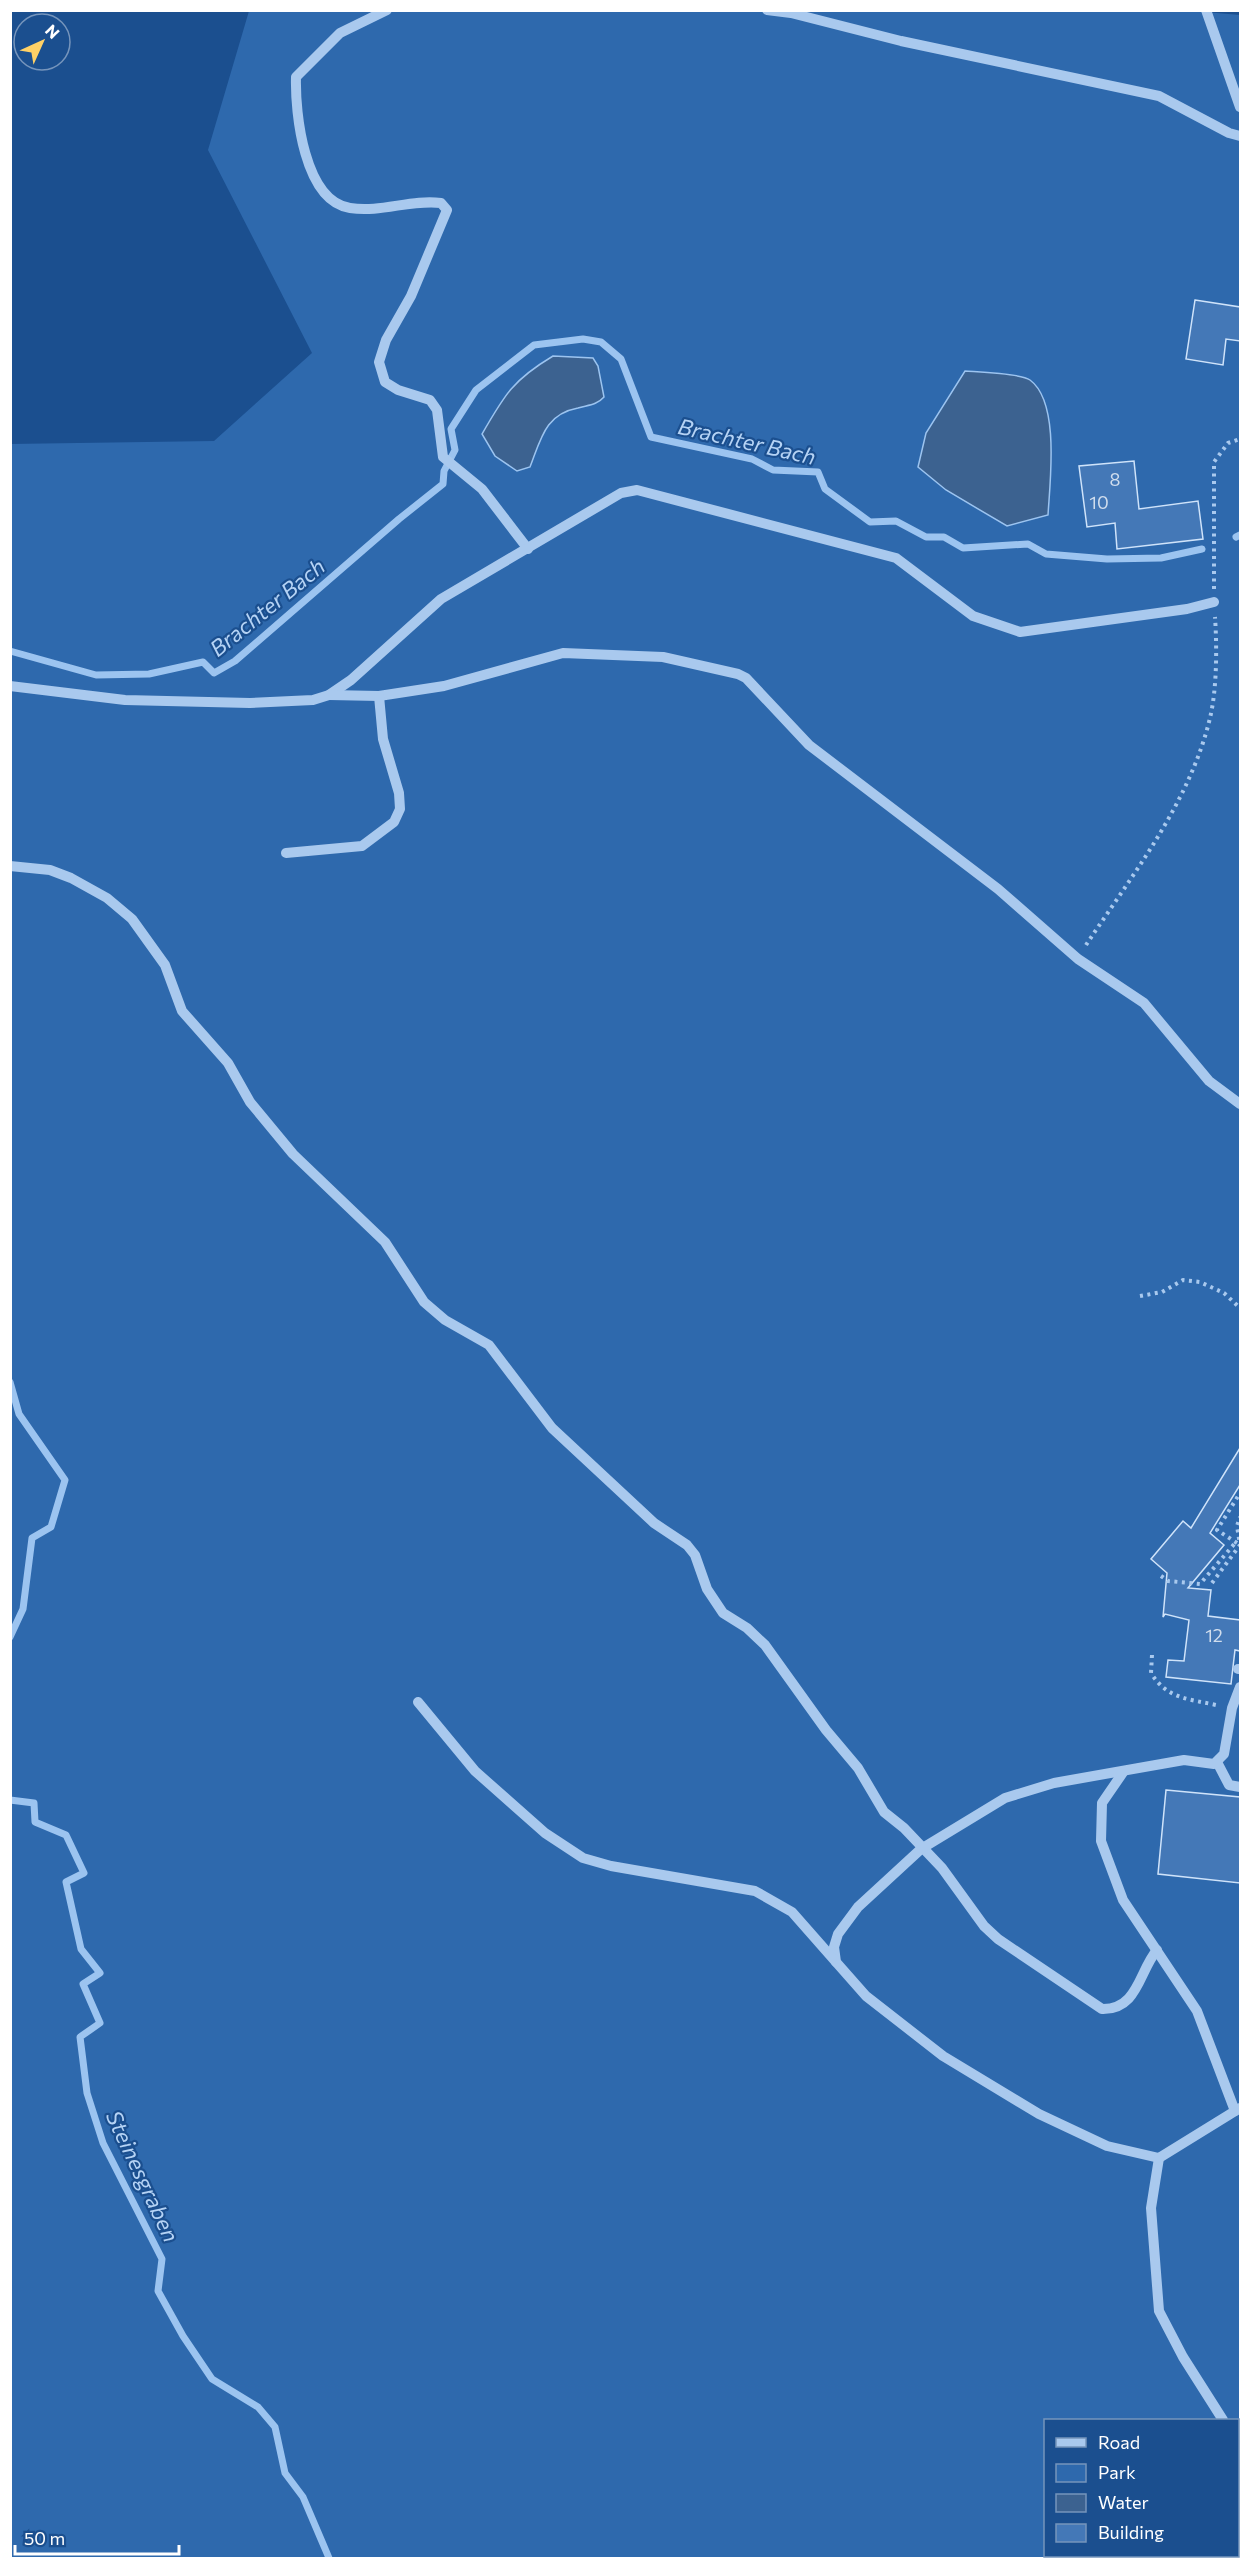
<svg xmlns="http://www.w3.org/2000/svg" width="1251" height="2569" viewBox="0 0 1251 2569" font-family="Commissioner,sans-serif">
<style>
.green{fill:#2e69ad;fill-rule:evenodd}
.water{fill:#3c6290;stroke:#9cc4f0;stroke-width:1.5}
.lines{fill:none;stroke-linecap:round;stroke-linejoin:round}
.stream{stroke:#9cc4f0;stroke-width:7}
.building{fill:#4478b7;stroke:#cfe3fa;stroke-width:1.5}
.path{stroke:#a9c9ee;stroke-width:4;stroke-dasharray:3 4.5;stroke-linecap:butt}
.minor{stroke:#a9c9ee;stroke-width:10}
.labels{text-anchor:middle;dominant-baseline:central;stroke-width:4.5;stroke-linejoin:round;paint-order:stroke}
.number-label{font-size:18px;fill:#d0dded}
.water-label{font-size:22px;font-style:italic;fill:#b5d3f5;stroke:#1b4f8f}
</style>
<rect width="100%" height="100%" fill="#1b4f8f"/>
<path class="green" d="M1182,10L1240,15V2558H11L10,444L214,441L312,353L208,150L249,11ZM1046,2420H1238V2556H1046Z"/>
<g class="water">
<path d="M553,356L593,358L598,366L604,397C597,405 588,405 578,408C545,414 541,439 530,467L517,471L495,456L482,434C505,394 513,380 553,356Z"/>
<path d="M965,371C979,372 1020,373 1030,380C1060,402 1050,481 1048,515L1007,526L946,490L918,467L926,433Z"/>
</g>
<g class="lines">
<g class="stream">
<polyline points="1236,537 1240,535"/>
<polyline points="10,651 96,675 149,674 203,662 214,673 235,661 399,519 443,484 444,471 455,450 451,429 476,390 534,345 583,339 601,342 621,359 651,437 752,459 773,470 818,472 825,489 870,522 896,521 926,537 944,537 963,548 1028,544 1046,554 1107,559 1161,558 1202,549"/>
<polyline points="10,1382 19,1414 65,1480 51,1527 32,1538 23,1609 10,1637"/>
<polyline points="10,1800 34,1803 35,1822 66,1835 84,1873 66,1882 81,1949 100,1973 83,1984 100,2023 80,2037 87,2093 103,2143 162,2259 158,2291 183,2336 212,2379 258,2407 275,2427 285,2473 303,2497 329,2558"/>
</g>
</g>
<g class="building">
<polygon points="1195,300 1240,307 1240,341 1226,339 1223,365 1186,359"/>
<polygon points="1134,461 1139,509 1198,501 1203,539 1117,549 1115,523 1087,527 1079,466"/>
<polygon points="1240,1448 1240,1485 1210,1533 1224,1545 1188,1588 1211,1590 1208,1616 1240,1620 1240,1651 1235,1650 1231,1684 1166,1677 1168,1660 1184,1661 1189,1620 1165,1614 1163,1617 1167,1573 1151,1559 1183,1521 1191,1528"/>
<polygon points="1166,1790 1240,1797 1240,1883 1158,1874"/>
</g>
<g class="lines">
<g class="path">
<polyline points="1214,589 1214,462 1228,443 1240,439"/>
<path d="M1086,945C1133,874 1190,802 1210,718C1217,689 1217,647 1215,617"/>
<polyline points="1140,1296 1162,1292 1183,1280 1200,1282 1224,1293 1240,1308"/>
<polyline points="1237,1543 1217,1530 1240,1493"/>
<polyline points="1161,1576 1168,1581 1200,1584 1236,1542"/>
<polyline points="1212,1583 1240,1545 1237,1526 1240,1517"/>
<path d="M1152,1655L1151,1673C1167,1699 1189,1699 1216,1705"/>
</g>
<g class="minor">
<path d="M387,10L340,33L296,77C295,113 304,201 350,208C381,213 411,199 441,203L447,210L411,296L386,340L379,362L385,382L398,390L430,400L437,410L443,457L482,489L528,549"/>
<polyline points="767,10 791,13 901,41 1159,96 1229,133 1240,136"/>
<polyline points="1206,10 1240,107"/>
<polyline points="10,686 125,700 250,703 313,700 329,695 351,680 441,599 621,493 637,490 896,558 973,616 1020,632 1187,609 1214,602"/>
<polyline points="329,695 379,696 444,686 563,653 663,657 738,674 746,678 809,745 998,889 1078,959 1144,1003 1209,1081 1240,1104"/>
<polyline points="286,853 362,846 394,822 400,809 399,793 383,739 379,696"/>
<path d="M10,866L50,870L71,878L107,898L132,919L165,965L182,1011L228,1063L250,1102L293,1154L385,1242L424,1302L445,1320L489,1345L552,1428L654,1523L687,1545L695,1555L707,1589L723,1613L747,1628L765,1645L826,1730L858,1768L884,1812L904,1828L942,1868L984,1926L998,1939L1102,2009C1138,2010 1139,1971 1157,1950"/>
<polyline points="1238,1669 1240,1669"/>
<polyline points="1240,1687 1232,1708 1224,1754 1214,1764 1184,1760 1054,1783 1005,1798 921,1849 858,1907 838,1934 834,1947 836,1962 866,1996 943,2056 1039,2114 1107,2146 1159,2158 1240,2108"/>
<polyline points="418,1702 475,1771 545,1833 583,1858 611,1866 755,1891 792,1912 836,1962"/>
<polyline points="1217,1762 1229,1785 1240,1787"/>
<polyline points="1124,1771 1102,1803 1101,1841 1123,1900 1197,2011 1235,2111"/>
<polyline points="1159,2158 1151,2208 1159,2311 1183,2357 1223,2420"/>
<polyline points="1238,2443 1240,2448"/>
</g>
</g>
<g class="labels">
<g class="number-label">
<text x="1115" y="479">8</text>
<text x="1099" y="502">10</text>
<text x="1214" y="1635">12</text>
</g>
<g class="water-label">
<text transform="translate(747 441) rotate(13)">Brachter Bach</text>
<text transform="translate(267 607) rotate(-39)">Brachter Bach</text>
<text transform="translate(143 2176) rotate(65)">Steinesgraben</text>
</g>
</g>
<rect width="1251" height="2569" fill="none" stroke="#ffffff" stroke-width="24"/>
<rect x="1044" y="2419" width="195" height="138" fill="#1b4f8f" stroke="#7695bc" stroke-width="1.5"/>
<rect x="1056" y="2438" width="30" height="9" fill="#a9c9ee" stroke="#7695bc" stroke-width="1.5"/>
<text x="1098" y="2449" font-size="18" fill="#ffffff">Road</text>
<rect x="1056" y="2464" width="30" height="18" fill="#2e69ad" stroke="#7695bc" stroke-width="1.5"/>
<text x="1098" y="2479" font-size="18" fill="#ffffff">Park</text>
<rect x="1056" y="2494" width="30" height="18" fill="#3c6290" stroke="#7695bc" stroke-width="1.5"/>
<text x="1098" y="2509" font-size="18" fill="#ffffff">Water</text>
<rect x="1056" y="2524" width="30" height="18" fill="#4478b7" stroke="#7695bc" stroke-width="1.5"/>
<text x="1098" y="2539" font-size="18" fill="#ffffff">Building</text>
<g transform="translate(42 42) rotate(45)"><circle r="28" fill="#1b4f8f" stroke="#7695bc" stroke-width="1.5"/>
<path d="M0-4.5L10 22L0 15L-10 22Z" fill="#ffd166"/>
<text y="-9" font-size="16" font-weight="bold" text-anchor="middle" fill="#ffffff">N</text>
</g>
<path d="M15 2545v9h164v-9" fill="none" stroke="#ffffff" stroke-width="3"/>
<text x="24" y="2545" font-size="18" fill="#ffffff" stroke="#1b4f8f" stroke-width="4.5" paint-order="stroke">50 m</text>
</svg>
